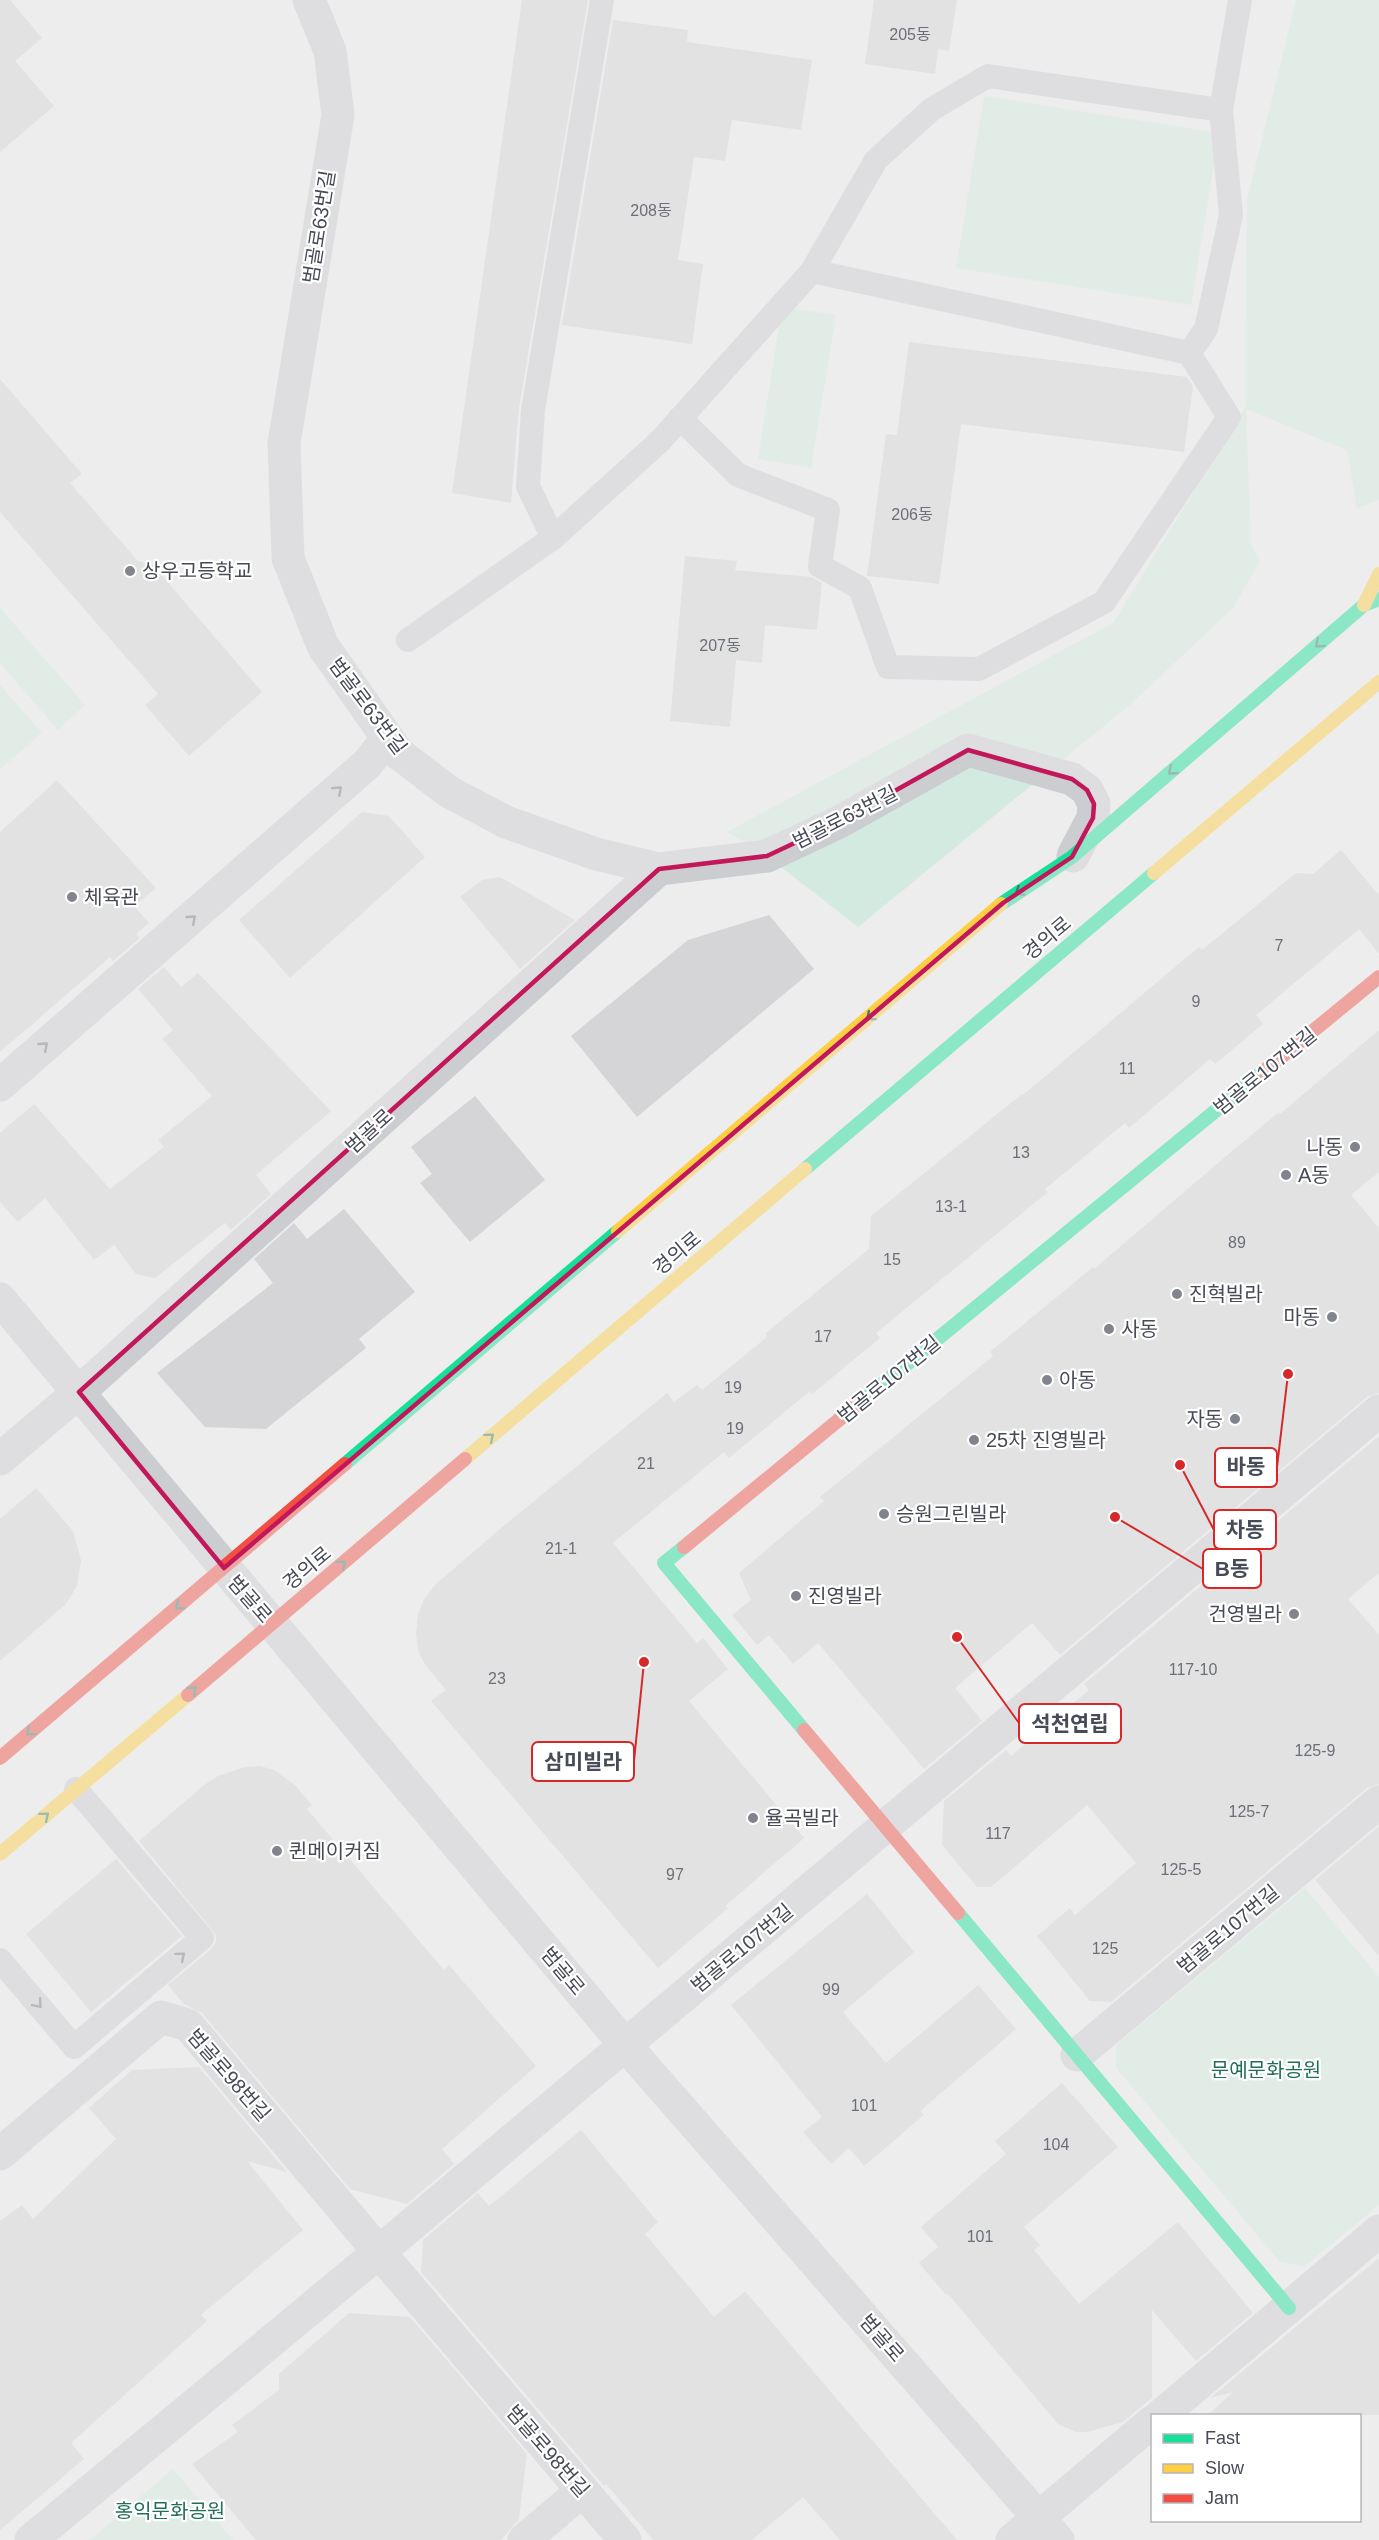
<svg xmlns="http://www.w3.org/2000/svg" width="1379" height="2540" viewBox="0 0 1379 2540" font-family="Helvetica,'Noto Sans KR',sans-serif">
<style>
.green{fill:#d3eae1}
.building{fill:#d5d5d7}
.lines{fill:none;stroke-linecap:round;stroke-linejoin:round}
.lane{stroke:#cccdd0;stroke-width:24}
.street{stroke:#cccdd0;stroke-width:33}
.fast{stroke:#16e098;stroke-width:14}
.slow{stroke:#ffcf43;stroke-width:14}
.jam{stroke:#f24e42;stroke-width:14}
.oneway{stroke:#367f6e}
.oneway2{stroke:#767881}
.marked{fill:none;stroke:#c2185b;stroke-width:4.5;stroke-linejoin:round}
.poi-dot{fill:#81848c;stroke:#fff;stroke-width:2}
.labels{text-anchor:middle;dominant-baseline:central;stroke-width:4.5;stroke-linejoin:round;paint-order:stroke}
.number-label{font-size:16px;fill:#6c6f78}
.street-label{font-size:20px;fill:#474b57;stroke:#fff}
.poi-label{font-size:20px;fill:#474b57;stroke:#fff;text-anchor:start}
.park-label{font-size:20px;fill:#216f59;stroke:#fff}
.leader{fill:none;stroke:#d62828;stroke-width:2}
.callout-dot{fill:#d62828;stroke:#fff;stroke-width:2}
.callout{fill:#fff;stroke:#d62828;stroke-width:2}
.callout-label{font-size:21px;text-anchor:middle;font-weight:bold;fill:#474b57}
</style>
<rect width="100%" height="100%" fill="#ededed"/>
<g class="green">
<polygon points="1296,0 1379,0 1379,500 1357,508 1347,450 1246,409 1251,544 1260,561 1233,608 1131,704 858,927 767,856 727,832 1113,623 1245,408 1247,200"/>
<polygon points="984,96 1219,133 1191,305 956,268"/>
<polygon points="782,307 836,315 811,468 758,459"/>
<polygon points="0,608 85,705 58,730 0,663"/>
<polygon points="0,685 42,733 0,769"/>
<polygon points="1305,1888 1379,1977 1379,2205 1305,2266 1280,2262 1116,2068 1116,2045"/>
<polygon points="173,2469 233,2540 90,2540"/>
</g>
<g class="building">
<polygon points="0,0 10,0 42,38 15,61 54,106 0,152"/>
<polygon points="522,0 588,0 519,408 511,503 452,493"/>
<polygon points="874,0 957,0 949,51 938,49 935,74 865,64"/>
<polygon points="613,20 688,30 687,42 812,60 801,130 732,120 725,161 694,157 678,260 703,264 692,344 562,325"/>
<polygon points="909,342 1187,377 1193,386 1184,452 961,424 939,584 867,576 886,434 897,435"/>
<polygon points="0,379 82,474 70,483 138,561 152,564 262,692 189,756 145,705 158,694 0,512"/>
<polygon points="685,556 737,561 735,570 812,577 822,583 817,630 765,625 762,663 736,660 730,727 670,721"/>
<polygon points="57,780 156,888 134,906 149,923 136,934 140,938 113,961 110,957 0,1052 0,832"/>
<polygon points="362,812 389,816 425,857 290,978 239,920"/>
<polygon points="1341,850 1379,895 1379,954 1359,929 1256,1015 1263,1024 1215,1064 1210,1059 1129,1128 1125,1123 1045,1189 1048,1192 876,1333 880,1338 812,1394 810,1391 729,1458 724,1452 613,1543 697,1643 703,1638 728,1669 689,1701 804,1838 725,1906 728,1908 658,1968 431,1701 446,1690 426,1666 419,1653 416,1634 418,1615 424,1599 435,1585 501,1528 667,1393 674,1402 697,1385 702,1390 767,1337 766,1333 869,1249 871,1216 1022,1094 1023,1095 1199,947 1202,950 1296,873 1313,874"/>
<polygon points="500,877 575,920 520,969 460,897 482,880"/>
<polygon points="769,915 814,969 637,1117 571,1036 688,940"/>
<polygon points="164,967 181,987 198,973 331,1111 256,1175 271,1194 231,1230 225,1223 155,1278 136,1274 114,1245 94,1260 45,1198 18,1222 0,1202 0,1133 34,1104 110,1189 164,1147 158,1140 212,1096 162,1039 173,1030 138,989"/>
<polygon points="1379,1030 1379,1172 1351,1195 1379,1228 1379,1393 1367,1397 1060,1655 1032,1623 955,1688 982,1721 924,1769 818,1643 793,1664 769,1635 757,1645 732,1615 751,1600 739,1573 824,1501 820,1497 993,1356 990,1352 1093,1267 1094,1269 1238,1146 1278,1113 1280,1114"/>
<polygon points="475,1096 545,1180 470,1242 420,1183 432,1174 411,1147"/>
<polygon points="344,1209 415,1292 359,1339 366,1348 266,1429 205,1427 157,1373 273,1283 254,1259 294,1223 307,1239"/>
<polygon points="1379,1436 1379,1573 1348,1599 1379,1635 1379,1784 1367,1788 1111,2002 1090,2001 1037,1936 1070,1908 1075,1915 1136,1863 1087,1805 991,1887 977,1887 942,1845 944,1801 1006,1750 1011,1756 1089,1690 1084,1684"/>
<polygon points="36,1488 73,1531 81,1560 77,1586 66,1604 0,1661 0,1519"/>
<polygon points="260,1766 274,1770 295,1785 312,1805 307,1809 444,1970 449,1965 536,2066 442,2149 454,2164 407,2204 350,2189 202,2013 184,2004 168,1985 211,1949 216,1942 216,1935 139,1841 204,1785 218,1776 245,1767"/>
<polygon points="1379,1826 1379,1956 1315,1880"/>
<polygon points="116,1859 182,1936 91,2012 26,1934"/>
<polygon points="867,1894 914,1952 843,2012 886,2063 978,1985 1016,2029 920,2111 924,2115 864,2166 849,2148 831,2164 803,2132 822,2117 731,2005"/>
<polygon points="199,2067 287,2172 247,2161 303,2230 201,2315 207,2321 71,2443 84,2459 0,2530 0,2221 22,2205 33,2219 116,2139 89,2108 132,2070"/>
<polygon points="1062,2083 1118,2147 1024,2227 1040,2245 1034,2250 1079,2304 1178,2222 1253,2313 1196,2361 1152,2310 1152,2398 1123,2422 1087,2432 1076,2432 1058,2424 948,2294 946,2295 919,2263 938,2247 921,2227 1006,2154 995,2141"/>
<polygon points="581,2130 658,2222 645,2234 714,2317 745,2291 957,2540 840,2540 803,2497 752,2540 653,2540 606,2484 604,2486 421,2272 423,2240 478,2193 489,2206"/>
<polygon points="1379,2258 1379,2415 1208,2415 1233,2392 1210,2398"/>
<polygon points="349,2313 410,2317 527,2454 519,2519 501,2540 256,2540 192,2464 238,2432 232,2425 279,2390 279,2374"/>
</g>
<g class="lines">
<g class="lane">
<polyline points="812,271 876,160 932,109 988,76 1221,110"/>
<polyline points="1189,353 1206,329 1231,215 1221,110 1240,0"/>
<polyline points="553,538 660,441 812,271 1189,353 1229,417 1104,602 979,669 888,667 860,588 820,566 828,510 738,475 680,418"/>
<polyline points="408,640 553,538 528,486 533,410 602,0"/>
<polyline points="0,1960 74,2047 202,1938 76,1789"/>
</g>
<g class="street">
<polyline points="309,0 330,51 338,115 284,443 288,558 323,646 398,753 449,792 506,822 596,854 659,869 767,856 839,822 968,750 1072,779 1087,790 1094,804 1093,818 1073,856"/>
<polyline points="0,1085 367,764 387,739"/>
<polyline points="0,1299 626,2046 1058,2540"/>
<polyline points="0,1459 79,1392 659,869"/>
<polyline points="1077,2055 1379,1802"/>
<polyline points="0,2154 161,2017 188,2025 379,2252 1379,1411"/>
<polyline points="1160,2416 1379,2231"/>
<polyline points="31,2540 379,2252 625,2540"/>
<polyline points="524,2540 582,2491"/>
<polyline points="1012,2540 1152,2422"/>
</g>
<g class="fast">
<polyline points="1001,904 1072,857 1364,605 1379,599"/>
<polyline points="805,1169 1154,873"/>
<polyline points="863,1400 1264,1071"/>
<polyline points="345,1464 618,1231"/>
<polyline points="684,1547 664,1563 804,1730"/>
<polyline points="958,1913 1289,2308"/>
</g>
<g class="slow">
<polyline points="1364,605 1379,574"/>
<polyline points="1154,873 1379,682"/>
<polyline points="618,1231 1001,904"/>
<polyline points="465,1459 805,1169"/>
<polyline points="0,1854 188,1695"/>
</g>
<g class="jam">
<polyline points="1264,1071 1379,977"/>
<polyline points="684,1547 863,1400"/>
<polyline points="188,1695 465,1459"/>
<polyline points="804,1730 958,1913"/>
<polyline points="0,1758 345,1464"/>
</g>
</g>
<defs><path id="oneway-chevron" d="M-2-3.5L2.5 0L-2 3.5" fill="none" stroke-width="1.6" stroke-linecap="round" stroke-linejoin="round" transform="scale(1.5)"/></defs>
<g class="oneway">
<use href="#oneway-chevron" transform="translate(1319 644) rotate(139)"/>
<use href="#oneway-chevron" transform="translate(1172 771) rotate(139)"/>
<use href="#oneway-chevron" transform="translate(1019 892) rotate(146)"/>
<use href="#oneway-chevron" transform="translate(870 1017) rotate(140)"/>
<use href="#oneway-chevron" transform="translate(490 1437) rotate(-40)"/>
<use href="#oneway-chevron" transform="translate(342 1564) rotate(-40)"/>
<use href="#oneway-chevron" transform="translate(179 1606) rotate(140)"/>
<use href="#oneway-chevron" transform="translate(193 1690) rotate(-40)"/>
<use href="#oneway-chevron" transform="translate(30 1732) rotate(140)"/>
<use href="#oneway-chevron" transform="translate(45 1816) rotate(-40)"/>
</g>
<g class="oneway2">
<use href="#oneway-chevron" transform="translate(338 790) rotate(-42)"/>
<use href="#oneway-chevron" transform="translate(192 919) rotate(-41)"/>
<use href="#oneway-chevron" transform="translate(44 1046) rotate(-41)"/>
<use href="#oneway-chevron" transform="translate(181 1956) rotate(-40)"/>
<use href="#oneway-chevron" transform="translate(38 2004) rotate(49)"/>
</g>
<path d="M0 0H1379V2540H0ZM968,750L1072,779L1087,790L1094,804L1093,818L1072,857L1003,903L224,1568L79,1392L659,869L767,856L839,822Z" fill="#ededed" fill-opacity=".55" fill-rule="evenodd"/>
<path class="marked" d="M968,750L1072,779L1087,790L1094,804L1093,818L1072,857L1003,903L224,1568L79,1392L659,869L767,856L839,822Z"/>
<g class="poi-dot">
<circle cx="130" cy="571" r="6"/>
<circle cx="72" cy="897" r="6"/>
<circle cx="1355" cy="1147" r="6"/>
<circle cx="1286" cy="1175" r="6"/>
<circle cx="1177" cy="1294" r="6"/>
<circle cx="1332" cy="1317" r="6"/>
<circle cx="1109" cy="1329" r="6"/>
<circle cx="1047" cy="1380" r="6"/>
<circle cx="1235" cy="1419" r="6"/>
<circle cx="974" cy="1440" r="6"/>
<circle cx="884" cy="1514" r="6"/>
<circle cx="796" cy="1596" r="6"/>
<circle cx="1294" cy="1614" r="6"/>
<circle cx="753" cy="1818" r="6"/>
<circle cx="277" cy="1851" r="6"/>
</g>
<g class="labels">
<g class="number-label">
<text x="910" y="34">205동</text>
<text x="651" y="210">208동</text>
<text x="912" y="514">206동</text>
<text x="720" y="645">207동</text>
<text x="1279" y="945">7</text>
<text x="1196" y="1001">9</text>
<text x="1127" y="1068">11</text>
<text x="1021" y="1152">13</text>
<text x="951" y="1206">13-1</text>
<text x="1237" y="1242">89</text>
<text x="892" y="1259">15</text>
<text x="823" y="1336">17</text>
<text x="733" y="1387">19</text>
<text x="735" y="1428">19</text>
<text x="646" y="1463">21</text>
<text x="561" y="1548">21-1</text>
<text x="1193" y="1669">117-10</text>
<text x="497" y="1678">23</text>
<text x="1315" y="1750">125-9</text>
<text x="1249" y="1811">125-7</text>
<text x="998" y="1833">117</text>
<text x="1181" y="1869">125-5</text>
<text x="675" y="1874">97</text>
<text x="1105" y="1948">125</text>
<text x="831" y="1989">99</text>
<text x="864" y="2105">101</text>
<text x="1056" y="2144">104</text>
<text x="980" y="2236">101</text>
</g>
<g class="street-label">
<text transform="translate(319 227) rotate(-81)">범골로63번길</text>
<text transform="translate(368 706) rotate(53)">범골로63번길</text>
<text transform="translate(845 817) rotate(-27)">범골로63번길</text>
<text transform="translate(1047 938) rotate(-40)">경의로</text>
<text transform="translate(1265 1071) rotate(-39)">범골로107번길</text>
<text transform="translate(369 1131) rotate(-42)">범골로</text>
<text transform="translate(677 1253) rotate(-40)">경의로</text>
<text transform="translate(889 1379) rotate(-39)">범골로107번길</text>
<text transform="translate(307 1568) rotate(-40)">경의로</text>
<text transform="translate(250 1599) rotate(49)">범골로</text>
<text transform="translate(1228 1929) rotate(-40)">범골로107번길</text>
<text transform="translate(742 1948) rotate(-40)">범골로107번길</text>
<text transform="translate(563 1971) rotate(50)">범골로</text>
<text transform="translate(229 2075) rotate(49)">범골로98번길</text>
<text transform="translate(882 2338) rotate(49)">범골로</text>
<text transform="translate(548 2451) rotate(49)">범골로98번길</text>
</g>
<g class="poi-label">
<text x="142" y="571">상우고등학교</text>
<text x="84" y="897">체육관</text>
<text x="1343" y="1147" text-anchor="end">나동</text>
<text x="1298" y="1175">A동</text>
<text x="1189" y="1294">진혁빌라</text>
<text x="1320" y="1317" text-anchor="end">마동</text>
<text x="1121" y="1329">사동</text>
<text x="1059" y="1380">아동</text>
<text x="1223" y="1419" text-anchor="end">자동</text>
<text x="986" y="1440">25차 진영빌라</text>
<text x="896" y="1514">승원그린빌라</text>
<text x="808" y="1596">진영빌라</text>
<text x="1282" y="1614" text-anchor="end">건영빌라</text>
<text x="765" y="1818">율곡빌라</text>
<text x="289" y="1851">퀸메이커짐</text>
</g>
<g class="park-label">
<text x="1266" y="2070">문예문화공원</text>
<text x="170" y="2511">홍익문화공원</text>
</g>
</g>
<path class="leader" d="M1288 1374L1277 1467M1180 1465L1214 1530M1115 1517L1203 1569M957 1637L1019 1723M644 1662L634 1761"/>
<g class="callout-dot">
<circle cx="1288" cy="1374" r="6"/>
<circle cx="1180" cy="1465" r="6"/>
<circle cx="1115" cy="1517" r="6"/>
<circle cx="957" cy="1637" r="6"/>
<circle cx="644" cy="1662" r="6"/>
</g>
<g class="callout">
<rect x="1215" y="1448" width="62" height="39" rx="6"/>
<rect x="1214" y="1510" width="62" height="39" rx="6"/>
<rect x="1203" y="1549" width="58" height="39" rx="6"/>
<rect x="1019" y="1704" width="102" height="39" rx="6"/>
<rect x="532" y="1742" width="102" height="39" rx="6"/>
</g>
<g class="callout-label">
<text x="1246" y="1474">바동</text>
<text x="1245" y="1537">차동</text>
<text x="1232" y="1576">B동</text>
<text x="1070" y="1731">석천연립</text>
<text x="583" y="1769">삼미빌라</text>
</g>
<rect x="1151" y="2414" width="210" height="108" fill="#ffffff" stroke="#b5b7bc" stroke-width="1.5"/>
<rect x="1163" y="2434" width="30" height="9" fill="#16e098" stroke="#b5b7bc" stroke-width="1.5"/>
<text x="1205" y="2444" font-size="18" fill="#474b57">Fast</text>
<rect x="1163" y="2464" width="30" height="9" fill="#ffcf43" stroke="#b5b7bc" stroke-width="1.5"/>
<text x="1205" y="2474" font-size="18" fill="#474b57">Slow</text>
<rect x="1163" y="2494" width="30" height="9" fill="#f24e42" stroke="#b5b7bc" stroke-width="1.5"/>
<text x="1205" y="2504" font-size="18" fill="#474b57">Jam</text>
</svg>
